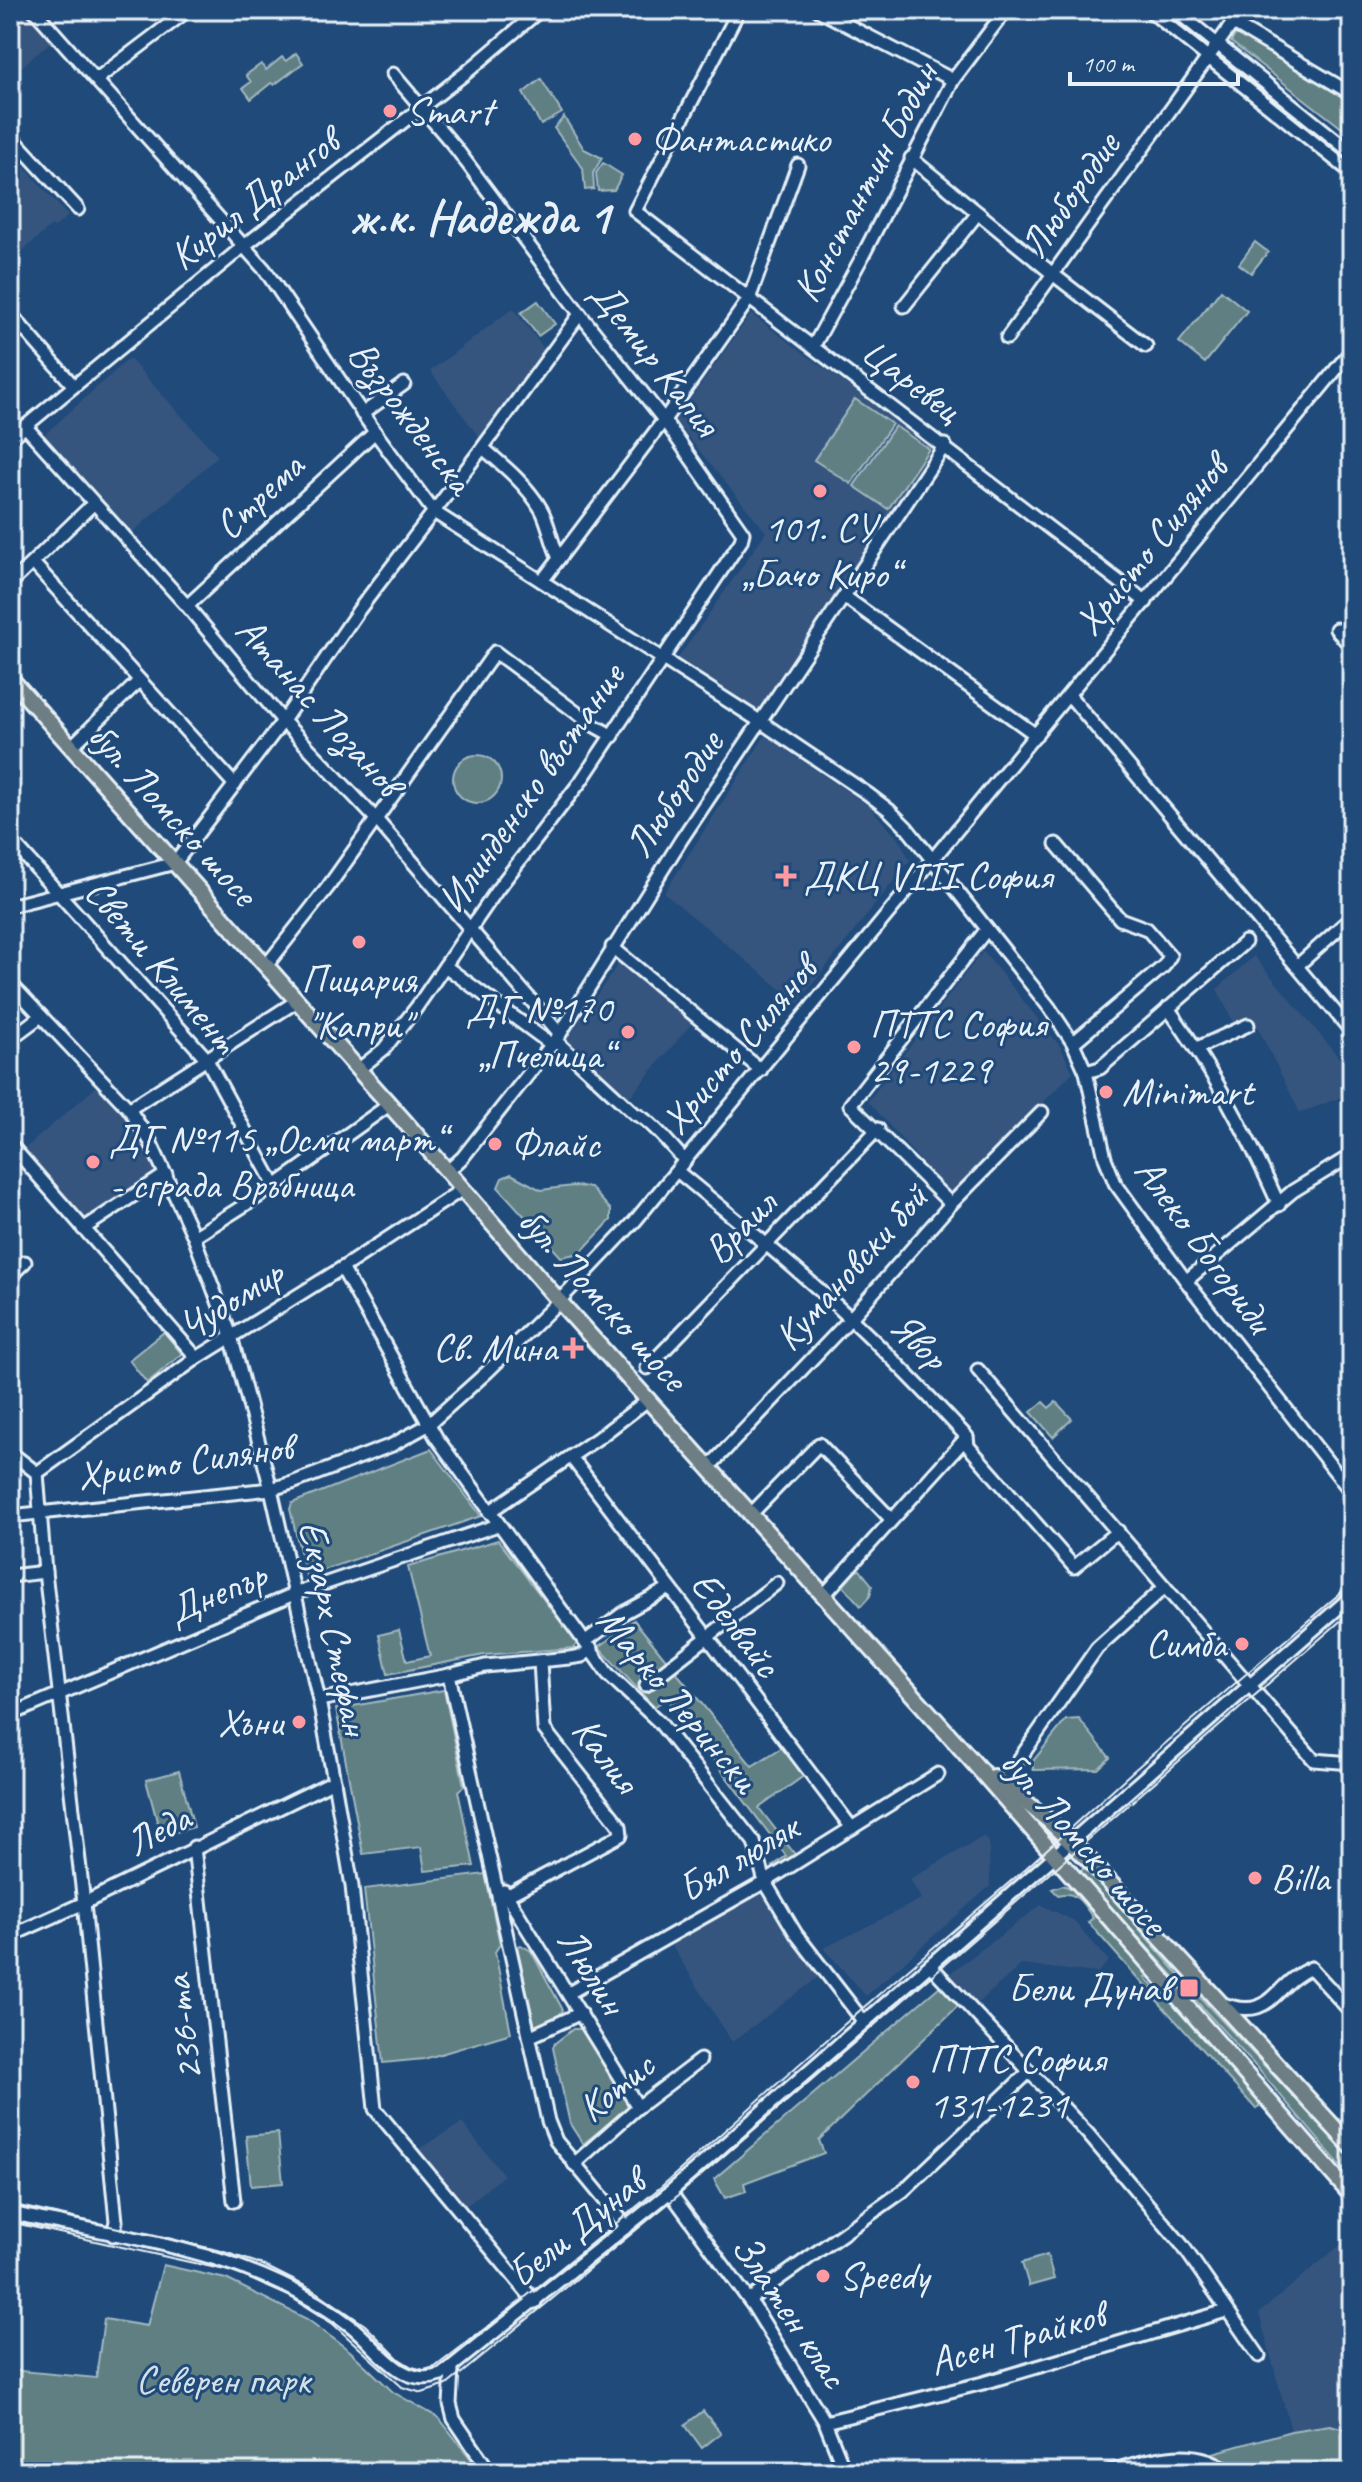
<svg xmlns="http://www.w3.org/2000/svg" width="1362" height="2482" viewBox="0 0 1362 2482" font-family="Caveat,sans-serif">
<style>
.built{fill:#34547e}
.green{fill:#5e7f83;stroke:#a3b8be;stroke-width:2}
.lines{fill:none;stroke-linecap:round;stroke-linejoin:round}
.minor-casing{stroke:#e8f1f8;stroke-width:17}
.major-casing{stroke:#e8f1f8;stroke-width:20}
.minor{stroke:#1f4a7a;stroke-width:11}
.major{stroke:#6d7e84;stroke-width:14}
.tram{stroke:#e8f1f8;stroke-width:2}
.poi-dot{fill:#ff9aa2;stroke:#1f4a7a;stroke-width:3}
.labels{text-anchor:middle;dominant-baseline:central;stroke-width:6;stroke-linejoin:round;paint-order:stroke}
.poi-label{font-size:40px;fill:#e8f1f8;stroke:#1f4a7a;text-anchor:start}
.street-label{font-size:40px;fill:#e8f1f8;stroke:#1f4a7a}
.park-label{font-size:40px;fill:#d3e0e6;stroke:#1f4a7a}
.district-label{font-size:48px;font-weight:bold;fill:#e8f1f8;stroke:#1f4a7a}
</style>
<rect width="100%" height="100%" fill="#1f4a7a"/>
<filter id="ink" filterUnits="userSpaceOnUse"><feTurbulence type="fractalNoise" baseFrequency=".0125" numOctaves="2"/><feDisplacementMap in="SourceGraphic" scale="16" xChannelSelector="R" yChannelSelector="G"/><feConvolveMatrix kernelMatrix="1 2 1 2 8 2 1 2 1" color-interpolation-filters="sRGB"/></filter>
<g filter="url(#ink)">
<g class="built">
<polygon points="10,10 26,10 53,40 10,77"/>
<polygon points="10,151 68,216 54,228 51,226 10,262"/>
<polygon points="513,308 545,350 479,437 430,371"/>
<polygon points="751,314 935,450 761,713 678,658 766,532 675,421"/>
<polygon points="129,358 218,456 132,533 44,435"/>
<polygon points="765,736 869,806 900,841 910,860 798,1003 664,893"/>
<polygon points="983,951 1060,1046 1073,1072 951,1196 868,1101"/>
<polygon points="1254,956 1352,1073 1352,1093 1300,1113 1253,1018 1234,1024 1217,989"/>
<polygon points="620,961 693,1022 628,1099 565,1042"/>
<polygon points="96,1087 117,1107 135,1130 159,1172 82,1222 22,1151"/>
<polygon points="984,1836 989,1842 990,1886 866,1996 824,1948 921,1899 910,1879"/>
<polygon points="759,1889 819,1977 732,2042 667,1938"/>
<polygon points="1041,1905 1073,1920 1109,1961 1097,1973 1021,1965 976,2005 946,1976"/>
<polygon points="462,2123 504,2175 465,2207 419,2149"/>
<polygon points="1352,2235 1352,2431 1330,2425 1291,2431 1259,2313"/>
</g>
<g class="green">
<polygon points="1237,32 1352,99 1352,136 1231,42"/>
<polygon points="296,53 303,63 274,85 271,83 251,99 243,88 251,82 246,75 261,64 266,70 282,57 286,61"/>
<polygon points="1220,54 1352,160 1352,166 1219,59 1217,56"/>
<polygon points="541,79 562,113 541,125 523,93"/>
<polygon points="564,117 584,149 602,158 593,173 594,189 585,190 583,168 554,128"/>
<polygon points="603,163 622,175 614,190 598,191 596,173"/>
<polygon points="1255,242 1268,252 1251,273 1239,264"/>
<polygon points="1221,290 1247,311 1205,363 1179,342"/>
<polygon points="538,301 555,324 538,336 521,313"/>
<polygon points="855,399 892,424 851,484 814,460"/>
<polygon points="895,426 929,449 888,509 854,486"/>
<circle cx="477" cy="779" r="24"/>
<polygon points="511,1174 541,1190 573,1186 590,1187 611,1210 611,1220 580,1253 561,1257 498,1187 502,1178"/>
<polygon points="164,1332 182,1354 147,1383 129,1360"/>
<polygon points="1043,1402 1049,1408 1056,1402 1072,1419 1053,1437 1031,1412"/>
<polygon points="431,1449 481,1516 306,1576 290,1509 292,1503"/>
<polygon points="498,1540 577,1643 574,1648 484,1655 388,1674 379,1635 399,1630 407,1661 430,1656 408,1567"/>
<polygon points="860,1570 872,1585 870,1596 861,1606 843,1586 856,1571"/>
<polygon points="634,1620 752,1766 783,1747 805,1775 759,1808 797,1857 777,1870 773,1866 786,1856 667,1698 654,1707 599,1647"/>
<polygon points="444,1690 464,1786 458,1791 474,1866 425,1871 421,1847 363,1854 336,1709"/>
<polygon points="1079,1719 1110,1758 1098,1769 1033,1770 1033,1761 1066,1720"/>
<polygon points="179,1771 194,1827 161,1836 146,1780"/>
<polygon points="1083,1867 1088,1870 1181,1977 1352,2159 1352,2179 1258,2069 1081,1874"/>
<polygon points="485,1874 500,1944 495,1952 511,2033 424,2059 383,2063 364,1889"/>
<path d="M1063,1885L1080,1892L1150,1973L1145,1977L1153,1987L1149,1991L1088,1922L1093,1918C1083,1904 1077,1890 1058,1895L1052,1889Z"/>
<polygon points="521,1945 531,1951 563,2010 558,2017 535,2027 517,1947"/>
<polygon points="940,1986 959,2005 819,2140 824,2153 744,2183 746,2191 725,2198 714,2179"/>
<polygon points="1166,1990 1262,2103 1256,2109 1154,1997"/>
<polygon points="573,2029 581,2029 588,2035 629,2107 583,2144 570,2124 553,2048 555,2043"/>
<polygon points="278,2133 283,2183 251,2186 246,2136"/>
<polygon points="1047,2255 1054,2279 1029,2286 1022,2263"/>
<polygon points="163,2265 226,2279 307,2319 350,2351 393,2392 439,2418 481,2472 10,2472 10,2370 96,2378 104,2319 147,2326"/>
<polygon points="703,2411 721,2433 702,2448 685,2425"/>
<polygon points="1330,2425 1352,2431 1352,2472 1303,2472 1297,2467 1291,2472 1146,2472 1291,2431"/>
</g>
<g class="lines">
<g class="minor-casing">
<g id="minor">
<polyline points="34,10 265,270 375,432 434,512 761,722 868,794 889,810 907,828 1049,1007 1073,1043 1086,1072 1105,1158 1115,1183 1186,1281 1352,1493"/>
<polyline points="739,10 635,211 1146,602"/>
<polyline points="818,10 953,80"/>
<polyline points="1149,10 1352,173"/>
<polyline points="1175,10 1352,153"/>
<polyline points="1232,23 1352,94"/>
<polyline points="97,79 188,10"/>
<polyline points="10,135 78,209"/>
<polyline points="911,158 1054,275 1146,346"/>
<polyline points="904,306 978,213"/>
<polyline points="10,313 73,385"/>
<polyline points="10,336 21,326"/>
<polyline points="1007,338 1242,10"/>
<polyline points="813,347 861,259 953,80 1006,10"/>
<polyline points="362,414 404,384"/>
<polyline points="25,426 187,606 283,721 376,819 560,1034"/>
<polyline points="10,439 244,246 467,72 540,10"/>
<path d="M483,448C504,466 527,485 541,509C549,523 551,542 559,558"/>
<polyline points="33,563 235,785"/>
<polyline points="542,581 664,420 749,299 798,165"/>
<polyline points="10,584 94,503"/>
<polyline points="845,597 1036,735"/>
<polyline points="187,606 375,432"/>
<polyline points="1336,629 1352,648"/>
<polyline points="1069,695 1352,1032"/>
<polyline points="71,747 139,681"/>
<polyline points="10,839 206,1058 275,1186"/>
<polyline points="1056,844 1120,919 1147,929 1170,956 1164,966 1073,1043"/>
<polyline points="10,906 175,863 283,721 358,611 480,451 580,314"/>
<polyline points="612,947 761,1070"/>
<polyline points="266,966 328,887 495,652 593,725 613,736"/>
<polyline points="445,966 552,1045"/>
<polyline points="1297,966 1352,917"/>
<polyline points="10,983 129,1109 150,1141 194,1237 231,1336 271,1489 319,1700 334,1781 352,1886 375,2109 535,2302"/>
<path d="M1168,1008C1214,1072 1247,1133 1279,1205"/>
<polyline points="10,1039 41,1016"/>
<path d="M555,1040L635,1114C650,1119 673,1148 685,1161"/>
<polyline points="1197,1048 1248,1025"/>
<polyline points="358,1070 384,1049 416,1008 497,890 581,781 741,541 743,533 664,420 580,314 455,147 393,74"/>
<polyline points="1086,1072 1100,1068 1245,942"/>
<polyline points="129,1109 297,1001"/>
<polyline points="10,1144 197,1358"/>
<polyline points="448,1171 463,1157 560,1034 681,840 945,445"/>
<path d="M677,1171C735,1219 795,1266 850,1318C891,1356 929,1396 967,1437L968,1446L1074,1567L1118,1531"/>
<polyline points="951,1204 850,1105 987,929"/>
<polyline points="83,1229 166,1174"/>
<polyline points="194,1237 275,1186 389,1105"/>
<polyline points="342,1268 436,1437 608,1674 660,1723 754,1842 765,1882 796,1934 864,2022"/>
<polyline points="10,1276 25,1262"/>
<polyline points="1186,1281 1293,1191 1352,1155"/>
<polyline points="647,1368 878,1129"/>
<polyline points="978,1370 1314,1760 1352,1763"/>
<polyline points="10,1452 37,1473 45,1572 84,1903 116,2221 113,2235"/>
<polyline points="571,1457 852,1828"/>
<polyline points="709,1467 851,1318 951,1204 1042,1112"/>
<polyline points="37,1473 197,1358 342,1268 463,1189"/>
<polyline points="489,1512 601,1436 649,1399"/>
<polyline points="751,1514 819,1444 891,1519"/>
<polyline points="10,1516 271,1489 292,1483 392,1445 428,1425 487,1372 559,1301 635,1221 1352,350"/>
<polyline points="10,1576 45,1572"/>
<polyline points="824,1595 967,1437"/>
<polyline points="586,1641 625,1612 669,1588"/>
<polyline points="592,1649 582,1656 569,1658 485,1666 449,1675 548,2121 556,2141 627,2227"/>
<polyline points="646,1685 777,1583"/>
<polyline points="319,1700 449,1675"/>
<polyline points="10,1715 294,1594 498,1525"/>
<polyline points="1002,1784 1097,1648 1165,1587"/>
<polyline points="194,1847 234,2201"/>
<polyline points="504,1891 638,2107"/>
<polyline points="499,1900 621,1835 620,1826 544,1729 540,1661"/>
<polyline points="10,1936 84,1903 334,1781"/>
<polyline points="930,1965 1088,2134 1183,2246 1259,2356"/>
<polyline points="569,1993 765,1882 938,1774"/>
<path d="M1220,2003C1274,2023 1271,1985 1311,1968L1352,2013"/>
<polyline points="531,2036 581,2013"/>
<polyline points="574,2164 638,2107 700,2060"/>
<polyline points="670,2192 754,2307 825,2422 845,2472"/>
<path d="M10,2213C127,2238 253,2251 351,2326C379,2348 401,2389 441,2375L670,2192L1352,1596"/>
<polyline points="749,2300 903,2191 1030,2071"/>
<polyline points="452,2370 450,2404 454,2419 490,2472"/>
<polyline points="825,2422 983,2383 1226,2311"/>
<path d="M1108,2472C1145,2461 1194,2442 1229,2472"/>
</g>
</g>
<g class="major-casing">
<g id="major">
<polyline points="10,678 405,1122 559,1301 959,1746 1352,2196"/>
<polyline points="994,1777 1048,1820 1092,1863 1352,2147"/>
</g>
</g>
<use href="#minor" class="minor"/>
<use href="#major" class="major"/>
<g class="tram">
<polyline points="10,2204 218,2250 261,2264 317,2292 365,2325 399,2359 412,2367 424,2370 435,2367 518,2303 662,2186 857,2013 1025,1869 1132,1772 1352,1583"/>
<polyline points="10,2222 234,2272 289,2296 333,2324 402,2387 422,2393 447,2385 674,2199 1352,1611"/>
</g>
</g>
</g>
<g class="poi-dot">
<circle cx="390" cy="111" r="8"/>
<circle cx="635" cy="139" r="8"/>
<circle cx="820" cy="491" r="8"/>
<path d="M782 864h8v8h8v8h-8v8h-8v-8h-8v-8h8z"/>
<circle cx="359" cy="942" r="8"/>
<circle cx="628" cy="1032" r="8"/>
<circle cx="854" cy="1047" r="8"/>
<circle cx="1106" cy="1092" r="8"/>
<circle cx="495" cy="1144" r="8"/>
<circle cx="93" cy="1162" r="8"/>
<path d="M569 1336h8v8h8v8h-8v8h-8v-8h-8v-8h8z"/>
<circle cx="1242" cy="1644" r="8"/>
<circle cx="299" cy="1722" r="8"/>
<circle cx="1255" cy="1878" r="8"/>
<rect x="1179" y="1978" width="20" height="20" rx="4"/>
<circle cx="913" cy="2082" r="8"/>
<circle cx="823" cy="2276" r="8"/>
</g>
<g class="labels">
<g class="poi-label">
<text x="406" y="111">Smart</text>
<text x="651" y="139">Фантастико</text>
<text x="820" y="528" text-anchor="middle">101. СУ<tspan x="820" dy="46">„Бачо Киро“</tspan></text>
<text x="804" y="876">ДКЦ VIII София</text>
<text x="359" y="979" text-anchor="middle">Пицария<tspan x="359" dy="46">"Капри"</tspan></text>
<text x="612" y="1009" text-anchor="end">ДГ №170<tspan x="612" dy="46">„Пчелица“</tspan></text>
<text x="870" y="1024">ПТТС София<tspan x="870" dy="46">29-1229</tspan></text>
<text x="1122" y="1092">Minimart</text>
<text x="109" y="1139">ДГ №115 „Осми март“<tspan x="109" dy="46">- сграда Връбница</tspan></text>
<text x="511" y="1144">Флайс</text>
<text x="557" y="1348" text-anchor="end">Св. Мина</text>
<text x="1226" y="1644" text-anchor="end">Симба</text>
<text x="283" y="1722" text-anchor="end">Хъни</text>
<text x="1271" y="1878">Billa</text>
<text x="1171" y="1988" text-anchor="end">Бели Дунав</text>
<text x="929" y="2059">ПТТС София<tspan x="929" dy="46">131-1231</tspan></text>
<text x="839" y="2276">Speedy</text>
</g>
<g class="street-label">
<text transform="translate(865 182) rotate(-62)">Константин Бодин</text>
<text transform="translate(1070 195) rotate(-55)">Любородие</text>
<text transform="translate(254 199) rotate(-38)">Кирил Дрангов</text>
<text transform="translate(655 358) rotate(52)">Демир Капия</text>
<text transform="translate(911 380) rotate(37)">Царевец</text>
<text transform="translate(411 417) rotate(53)">Възрожденска</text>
<text transform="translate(259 496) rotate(-43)">Стрема</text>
<text transform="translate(1151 545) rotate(-51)">Христо Силянов</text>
<text transform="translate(319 706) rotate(48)">Атанас Лозанов</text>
<text transform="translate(531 788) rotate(-55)">Илинденско въстание</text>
<text transform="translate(674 794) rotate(-56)">Любородие</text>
<text transform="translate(173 814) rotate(48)">бул. Ломско шосе</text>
<text transform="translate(162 966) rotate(50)">Свети Климент</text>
<text transform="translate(739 1045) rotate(-50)">Христо Силянов</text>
<text transform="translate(740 1227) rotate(-46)">Враил</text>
<text transform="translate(1204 1245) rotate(54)">Алеко Богориди</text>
<text transform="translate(851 1267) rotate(-48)">Кумановски бой</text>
<text transform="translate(603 1299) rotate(48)">бул. Ломско шосе</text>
<text transform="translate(231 1300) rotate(-32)">Чудомир</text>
<text transform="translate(919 1341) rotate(45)">Явор</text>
<text transform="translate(185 1461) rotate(-8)">Христо Силянов</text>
<text transform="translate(217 1593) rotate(-23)">Днепър</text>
<text transform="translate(736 1624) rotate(53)">Еделвайс</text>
<text transform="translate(334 1628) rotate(78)">Екзарх Стефан</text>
<text transform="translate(678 1700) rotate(50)">Марко Лерински</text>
<text transform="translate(606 1755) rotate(53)">Калия</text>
<text transform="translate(158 1830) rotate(-27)">Леда</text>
<text transform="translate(1084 1842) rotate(49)">бул. Ломско шосе</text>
<text transform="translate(738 1858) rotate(-31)">Бял люляк</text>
<text transform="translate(592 1971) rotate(58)">Люлин</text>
<text transform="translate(183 2028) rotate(-97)">236-та</text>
<text transform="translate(616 2087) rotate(-39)">Котис</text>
<text transform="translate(576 2228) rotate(-39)">Бели Дунав</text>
<text transform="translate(790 2311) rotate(56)">Златен клас</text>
<text transform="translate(1017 2338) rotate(-16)">Асен Трайков</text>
</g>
<g class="park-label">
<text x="223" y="2380">Северен парк</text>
</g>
<g class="district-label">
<text x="480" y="217">ж.к. Надежда 1</text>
</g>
</g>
<rect width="1362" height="2482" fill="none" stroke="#1f4a7a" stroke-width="40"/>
<rect x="20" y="20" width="1322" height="2442" fill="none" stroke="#e8f1f8" stroke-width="3" filter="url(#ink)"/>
<path d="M1070 72v12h168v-12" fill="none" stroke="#e8f1f8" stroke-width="4"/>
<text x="1082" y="72" font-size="24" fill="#e8f1f8" stroke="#1f4a7a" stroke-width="6" paint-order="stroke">100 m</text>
</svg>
